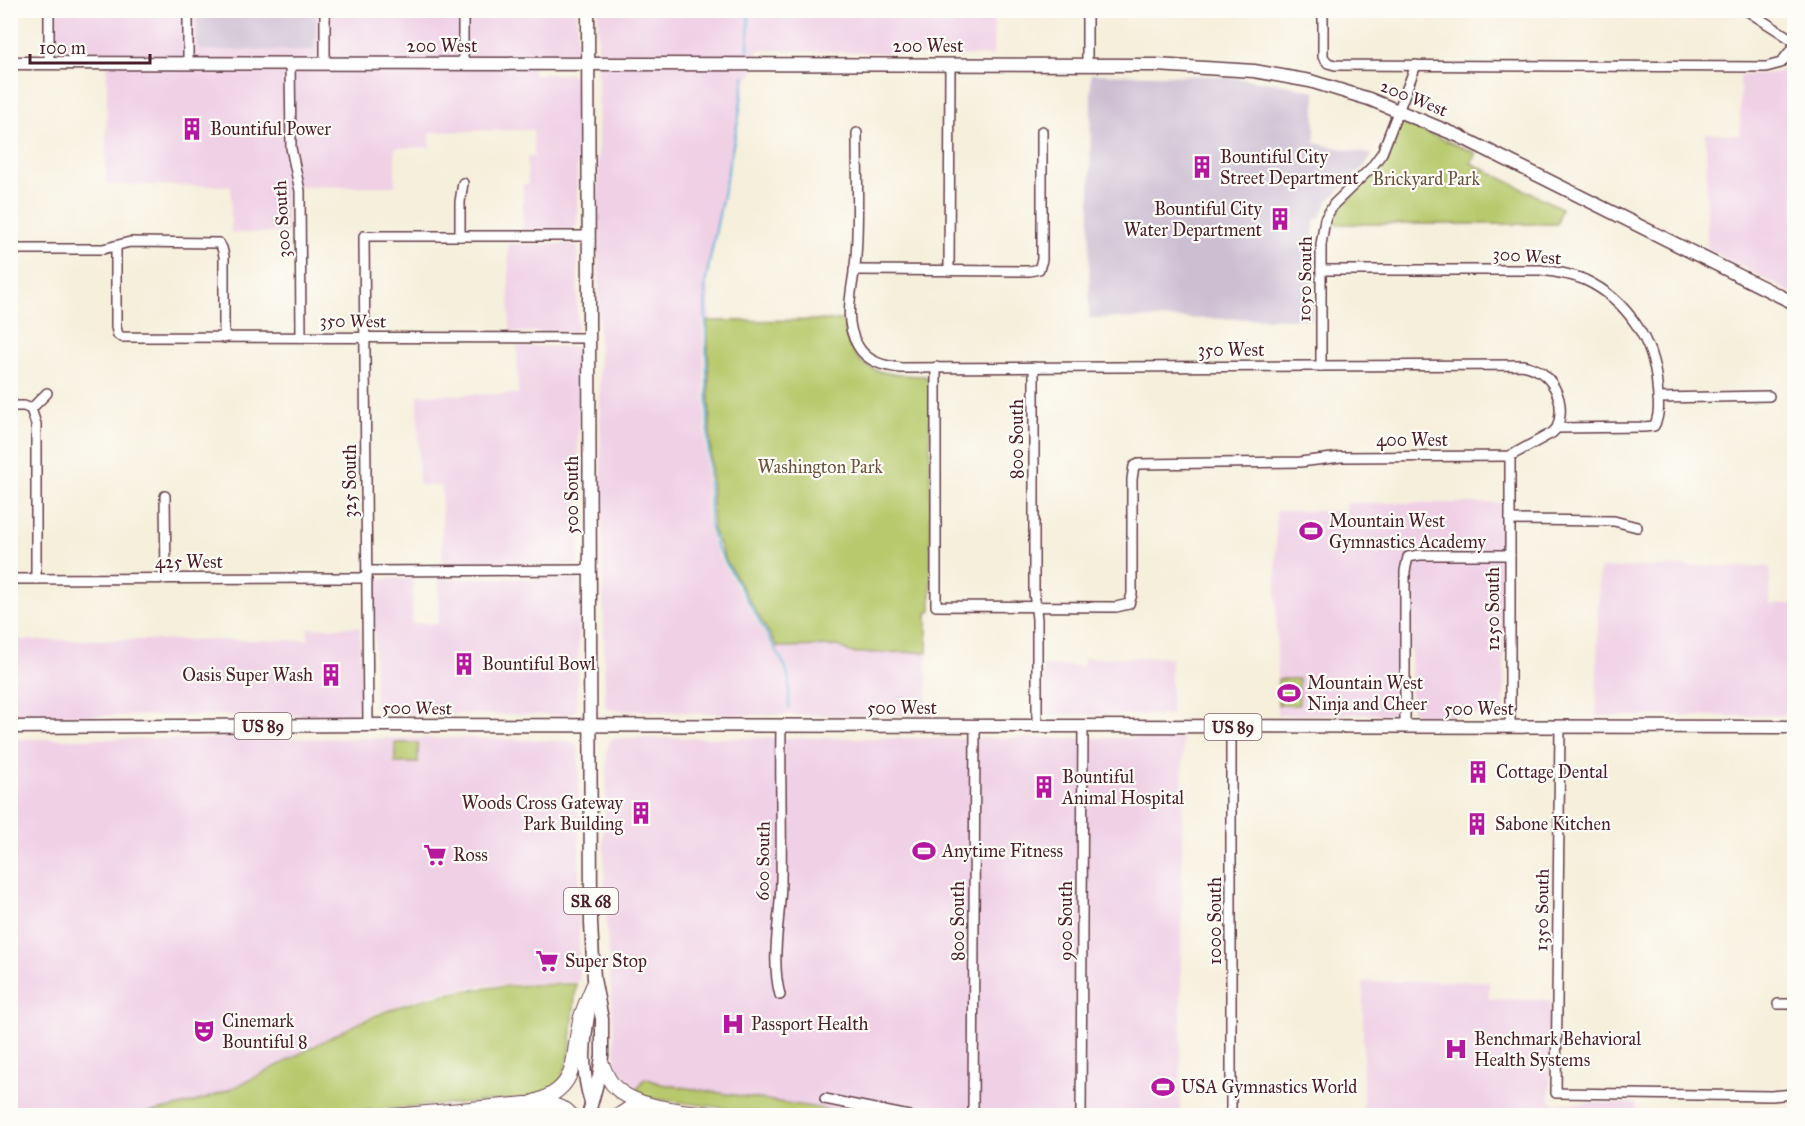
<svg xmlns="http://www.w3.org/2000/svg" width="1805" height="1126" viewBox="0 0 1805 1126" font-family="'IM FELL Great Primer',serif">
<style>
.built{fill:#efd0e5}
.industrial{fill:#cdbed2}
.green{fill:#b7c96c;stroke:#80744c;stroke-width:1.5}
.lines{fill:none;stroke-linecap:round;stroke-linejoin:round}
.stream{stroke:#59b0d6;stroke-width:2}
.minor-casing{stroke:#643e46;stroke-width:12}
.major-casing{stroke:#643e46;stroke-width:15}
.highway-casing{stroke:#643e46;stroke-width:16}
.minor{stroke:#fff;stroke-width:9}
.major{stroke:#fff;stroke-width:12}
.highway{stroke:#fff;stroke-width:14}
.labels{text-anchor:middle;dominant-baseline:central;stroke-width:4.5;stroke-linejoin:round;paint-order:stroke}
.shield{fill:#fdfcf7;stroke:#806168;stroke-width:1.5}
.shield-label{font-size:16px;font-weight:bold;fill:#4a1f2b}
.street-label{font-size:18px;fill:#4a1f2b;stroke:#fdfcf7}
.poi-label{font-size:18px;fill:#4a1f2b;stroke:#fdfcf7;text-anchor:start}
.park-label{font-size:18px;fill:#6b523e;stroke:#fdfcf7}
</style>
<rect width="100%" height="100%" fill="#fdfcf7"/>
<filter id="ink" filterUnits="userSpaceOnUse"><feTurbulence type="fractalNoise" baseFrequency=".0167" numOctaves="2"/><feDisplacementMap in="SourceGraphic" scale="12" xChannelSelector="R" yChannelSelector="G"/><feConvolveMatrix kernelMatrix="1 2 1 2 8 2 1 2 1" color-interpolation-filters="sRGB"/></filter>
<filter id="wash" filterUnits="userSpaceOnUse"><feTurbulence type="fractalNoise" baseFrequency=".008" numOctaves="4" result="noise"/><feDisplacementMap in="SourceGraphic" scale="24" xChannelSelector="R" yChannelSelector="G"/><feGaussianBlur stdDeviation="1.35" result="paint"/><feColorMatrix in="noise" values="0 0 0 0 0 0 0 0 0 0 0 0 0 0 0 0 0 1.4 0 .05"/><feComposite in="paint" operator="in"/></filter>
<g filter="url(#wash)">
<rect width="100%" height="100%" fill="#f6efdc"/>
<g class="built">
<polygon points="56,11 577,11 577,53 532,54 533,74 572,74 577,81 577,226 571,230 523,230 523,184 528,184 527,157 534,157 533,130 430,132 430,147 395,148 395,186 285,187 288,233 231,233 231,186 109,185 106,181 107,53 60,52 56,45"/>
<polygon points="598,11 994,11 993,56 758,50 753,72 746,83 707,277 711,321 703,321 707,520 713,544 718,555 772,647 838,646 852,653 927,652 927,715 751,715 611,710 605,706 599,333"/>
<polygon points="1794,60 1794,294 1707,249 1706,133 1740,135 1740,75 1777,73"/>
<polygon points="508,244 569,244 576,246 578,250 577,330 573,332 510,332"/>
<polygon points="517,346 576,347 578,350 579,562 575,565 442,565 442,486 419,485 418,395 518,394"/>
<polygon points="1346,503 1504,503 1504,705 1501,714 1419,716 1415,714 1411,707 1411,649 1399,649 1399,706 1395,714 1277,715 1276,511 1346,511"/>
<polygon points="1691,566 1770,567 1770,604 1794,604 1794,716 1596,716 1599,568"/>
<polygon points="413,578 412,623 438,624 439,578 578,579 580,582 580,609 576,709 571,714 564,715 378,714 375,707 374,584 376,581 382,579"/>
<polygon points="360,627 361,708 355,715 11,716 11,640 308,640 308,628"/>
<polygon points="1171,657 1171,715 1051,715 1047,714 1044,710 1043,666 1083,666 1084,658"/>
<polygon points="466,738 567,741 577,745 579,753 579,982 487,985 439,992 408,1002 376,1013 225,1094 151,1116 11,1115 10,739"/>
<polygon points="617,738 1183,738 1180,1115 853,1116 637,1090 616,1066 606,916 603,833 606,801 607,749 611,739"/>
<polygon points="1489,981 1489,999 1551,1000 1550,1098 1551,1101 1555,1103 1636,1103 1636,1115 1363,1115 1363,982"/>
</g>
<g class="industrial">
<polygon points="197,11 316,11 315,47 312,50 201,50 197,45"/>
<polygon points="1091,74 1221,76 1282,84 1315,91 1315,143 1373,155 1363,168 1329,200 1319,219 1315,218 1312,241 1312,319 1089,318"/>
</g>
<g class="green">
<path d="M1403,123L1476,153L1471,163L1561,208L1557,224H1330C1341,201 1362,189 1378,170C1388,157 1393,142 1399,127Z"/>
<path d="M845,320C847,373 882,375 925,376L930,382L931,611L927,613V652L852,653L838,646L777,647L725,559L713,530L707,321Z"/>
<rect x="1278" y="679" width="21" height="26"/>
<rect x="395" y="743" width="23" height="20"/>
<path d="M576,984L570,1053L561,1083L534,1098L372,1110L319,1109L282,1115L123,1116C155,1112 186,1106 216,1095C280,1070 336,1028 401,1006C458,986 517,985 576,984Z"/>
<polygon points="645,1078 661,1084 864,1115 777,1115 633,1096"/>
</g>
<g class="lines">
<g class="stream">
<polyline points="748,50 749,10"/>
<polyline points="744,76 739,116 705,284 710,525 716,546 785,666 789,680 789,707"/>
</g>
</g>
</g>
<g filter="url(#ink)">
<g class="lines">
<g class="minor-casing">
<g id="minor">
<polyline points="49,10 49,63"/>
<polyline points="188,10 188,63"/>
<polyline points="325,10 325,64"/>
<polyline points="463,10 463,64"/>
<polyline points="1323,10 1323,57 1328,63 1335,65 1766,67 1781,63 1794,46"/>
<polyline points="1746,10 1794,41"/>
<polyline points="290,63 291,148 300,191 301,337"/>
<polyline points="1087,65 1087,10"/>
<path d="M857,133C857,174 859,215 856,256C854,285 841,319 858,346C867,362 884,366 901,368L1522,365C1552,370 1567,400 1557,428"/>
<polyline points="460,236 460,202 463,183"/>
<polyline points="116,246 116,327 118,335 122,337 589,338"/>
<polyline points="10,249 103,249 130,242 219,243 222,248 224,256 224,338"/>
<polyline points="854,270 1030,271 1039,269 1042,260 1042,131"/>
<polyline points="949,271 950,65"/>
<polyline points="1321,366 1321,245 1325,219 1334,204 1371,168 1382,153 1416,65"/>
<path d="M936,367V606L1116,607L1129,604L1132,594V479L1134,466L1138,464L1300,462L1341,457L1510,456L1552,433L1557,428L1644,427L1654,426C1661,414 1658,399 1657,385C1654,341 1626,299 1585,280C1571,274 1556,272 1541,270H1321"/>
<polyline points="1034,367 1034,592 1037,619 1037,726"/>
<polyline points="1658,398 1769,396"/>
<polyline points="10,406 24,406 31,409"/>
<polyline points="1510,456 1510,727"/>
<polyline points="165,496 166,578"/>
<polyline points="1510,520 1614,521 1637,527"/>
<polyline points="367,571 590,570"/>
<polyline points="10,579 367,578"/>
<polyline points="36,579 36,424 31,409 47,393"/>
<polyline points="368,725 364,236 589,236"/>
<polyline points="1231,727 1231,1116"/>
<polyline points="1405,727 1405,571 1408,557 1420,555 1510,555"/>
<polyline points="1560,727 1556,1093 1771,1096 1794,1094"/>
<path d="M780,995C770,958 781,917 781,880C782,828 780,777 781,726"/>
<polyline points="1778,1004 1794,1004"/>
<polyline points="825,1099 909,1116"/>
<polyline points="973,1116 975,726"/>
<polyline points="1081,1116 1083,726"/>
</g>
</g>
<g class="major-casing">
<g id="major">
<polyline points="588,10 591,923 594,979 602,1019 602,1056 599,1076 588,1116"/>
<polyline points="10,63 1156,65 1254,71 1310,81 1369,99 1459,136 1794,303"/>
<polyline points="10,727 368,725 1794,727"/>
<path d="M590,1004C584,1038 580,1069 591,1102"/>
</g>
</g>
<g class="highway-casing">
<g id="highway">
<path d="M602,1064C605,1072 609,1082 616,1088C639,1110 690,1111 721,1116"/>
<path d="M534,1102C583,1087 570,1056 581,1017C584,1007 589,996 593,986"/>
<polyline points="394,1116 526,1104 556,1106 566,1110 572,1116"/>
<polyline points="618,1116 630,1108 648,1106"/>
</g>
</g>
<use href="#minor" class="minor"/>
<use href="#major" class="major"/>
<use href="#highway" class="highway"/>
</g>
</g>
<defs>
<g id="building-bare" transform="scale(1.8)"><path d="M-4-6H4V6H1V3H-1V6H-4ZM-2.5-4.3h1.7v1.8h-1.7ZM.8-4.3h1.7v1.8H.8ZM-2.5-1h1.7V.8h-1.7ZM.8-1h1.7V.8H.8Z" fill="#b5179e" stroke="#fdfcf7" stroke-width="2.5" paint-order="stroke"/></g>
<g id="stadium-bare" transform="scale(1.8)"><path d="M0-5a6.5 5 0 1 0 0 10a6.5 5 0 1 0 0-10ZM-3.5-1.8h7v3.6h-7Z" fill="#b5179e" stroke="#fdfcf7" stroke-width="2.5" paint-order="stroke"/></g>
<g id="supermarket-bare" transform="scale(1.8)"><path d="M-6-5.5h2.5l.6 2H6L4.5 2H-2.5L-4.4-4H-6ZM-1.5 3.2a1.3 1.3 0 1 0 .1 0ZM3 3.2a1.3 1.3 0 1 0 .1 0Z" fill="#b5179e" stroke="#fdfcf7" stroke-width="2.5" paint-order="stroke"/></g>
<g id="hospital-bare" transform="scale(1.8)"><path d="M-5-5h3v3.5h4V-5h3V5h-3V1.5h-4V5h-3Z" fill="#b5179e" stroke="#fdfcf7" stroke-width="2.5" paint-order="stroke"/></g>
<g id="theatre-bare" transform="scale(1.8)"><path d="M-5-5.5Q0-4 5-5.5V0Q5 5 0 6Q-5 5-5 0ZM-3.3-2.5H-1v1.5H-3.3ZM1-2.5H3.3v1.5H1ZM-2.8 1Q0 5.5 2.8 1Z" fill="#b5179e" stroke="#fdfcf7" stroke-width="2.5" paint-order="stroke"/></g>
</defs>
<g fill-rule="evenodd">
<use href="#building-bare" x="192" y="129"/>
<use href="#building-bare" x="1202" y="167"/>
<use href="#building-bare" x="1280" y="219"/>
<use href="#stadium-bare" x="1311" y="531"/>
<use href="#building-bare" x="464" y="664"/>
<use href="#building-bare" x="331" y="675"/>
<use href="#stadium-bare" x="1289" y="693"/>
<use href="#building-bare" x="1478" y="772"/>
<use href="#building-bare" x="1044" y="787"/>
<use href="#building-bare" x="641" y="813"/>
<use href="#building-bare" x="1477" y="824"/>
<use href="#stadium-bare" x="924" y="851"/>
<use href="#supermarket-bare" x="435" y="855"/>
<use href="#supermarket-bare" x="547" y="961"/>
<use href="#hospital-bare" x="733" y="1024"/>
<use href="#theatre-bare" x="204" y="1031"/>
<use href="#hospital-bare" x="1456" y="1049"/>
<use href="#stadium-bare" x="1163" y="1087"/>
</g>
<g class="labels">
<g class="shield">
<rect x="234.5" y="713" width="57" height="26" rx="4.5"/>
<rect x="1204.5" y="714" width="57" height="26" rx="4.5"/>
<rect x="564" y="888" width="54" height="26" rx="4.5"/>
</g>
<g class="shield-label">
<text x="263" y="726">US 89</text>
<text x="1233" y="727">US 89</text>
<text x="591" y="901">SR 68</text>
</g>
<g class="street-label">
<text x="442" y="46">200 West</text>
<text x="928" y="46">200 West</text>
<text transform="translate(1414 98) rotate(22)">200 West</text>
<text transform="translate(282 219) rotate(-93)">300 South</text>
<text transform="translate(1527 256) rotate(4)">300 West</text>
<text transform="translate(1305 279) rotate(-89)">1050 South</text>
<text transform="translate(353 321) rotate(1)">350 West</text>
<text x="1231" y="350">350 West</text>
<text transform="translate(1017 439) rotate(-90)">800 South</text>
<text x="1412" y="440">400 West</text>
<text transform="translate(350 481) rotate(-90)">325 South</text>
<text transform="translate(572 495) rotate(-90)">500 South</text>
<text x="189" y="562">425 West</text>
<text transform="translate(1493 609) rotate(-90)">1250 South</text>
<text transform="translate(417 708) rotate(1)">500 West</text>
<text x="902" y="708">500 West</text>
<text x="1479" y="709">500 West</text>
<text transform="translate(763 861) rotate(-89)">600 South</text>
<text transform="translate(1542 910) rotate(-89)">1350 South</text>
<text transform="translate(958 921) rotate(-90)">800 South</text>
<text transform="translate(1066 921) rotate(-90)">900 South</text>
<text transform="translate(1215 921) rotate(-90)">1000 South</text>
</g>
<g class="poi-label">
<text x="210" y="129">Bountiful Power</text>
<text x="1220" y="157">Bountiful City<tspan x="1220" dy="21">Street Department</tspan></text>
<text x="1262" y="209" text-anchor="end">Bountiful City<tspan x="1262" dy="21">Water Department</tspan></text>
<text x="1329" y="521">Mountain West<tspan x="1329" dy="21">Gymnastics Academy</tspan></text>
<text x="482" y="664">Bountiful Bowl</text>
<text x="313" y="675" text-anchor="end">Oasis Super Wash</text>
<text x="1307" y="683">Mountain West<tspan x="1307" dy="21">Ninja and Cheer</tspan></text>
<text x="1496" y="772">Cottage Dental</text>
<text x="1062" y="777">Bountiful<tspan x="1062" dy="21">Animal Hospital</tspan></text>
<text x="623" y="803" text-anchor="end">Woods Cross Gateway<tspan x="623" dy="21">Park Building</tspan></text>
<text x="1495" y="824">Sabone Kitchen</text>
<text x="942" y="851">Anytime Fitness</text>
<text x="453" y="855">Ross</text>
<text x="565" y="961">Super Stop</text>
<text x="222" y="1021">Cinemark<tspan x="222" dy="21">Bountiful 8</tspan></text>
<text x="751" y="1024">Passport Health</text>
<text x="1474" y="1039">Benchmark Behavioral<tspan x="1474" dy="21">Health Systems</tspan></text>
<text x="1181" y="1087">USA Gymnastics World</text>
</g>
<g class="park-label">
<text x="1426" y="179">Brickyard Park</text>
<text x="820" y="467">Washington Park</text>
</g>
</g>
<rect width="1805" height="1126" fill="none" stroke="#fdfcf7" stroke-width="36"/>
<path d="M30 54v9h120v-9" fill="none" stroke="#4a1f2b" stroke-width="3"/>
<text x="39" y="54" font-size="18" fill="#4a1f2b" stroke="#fdfcf7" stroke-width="4.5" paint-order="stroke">100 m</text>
</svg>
